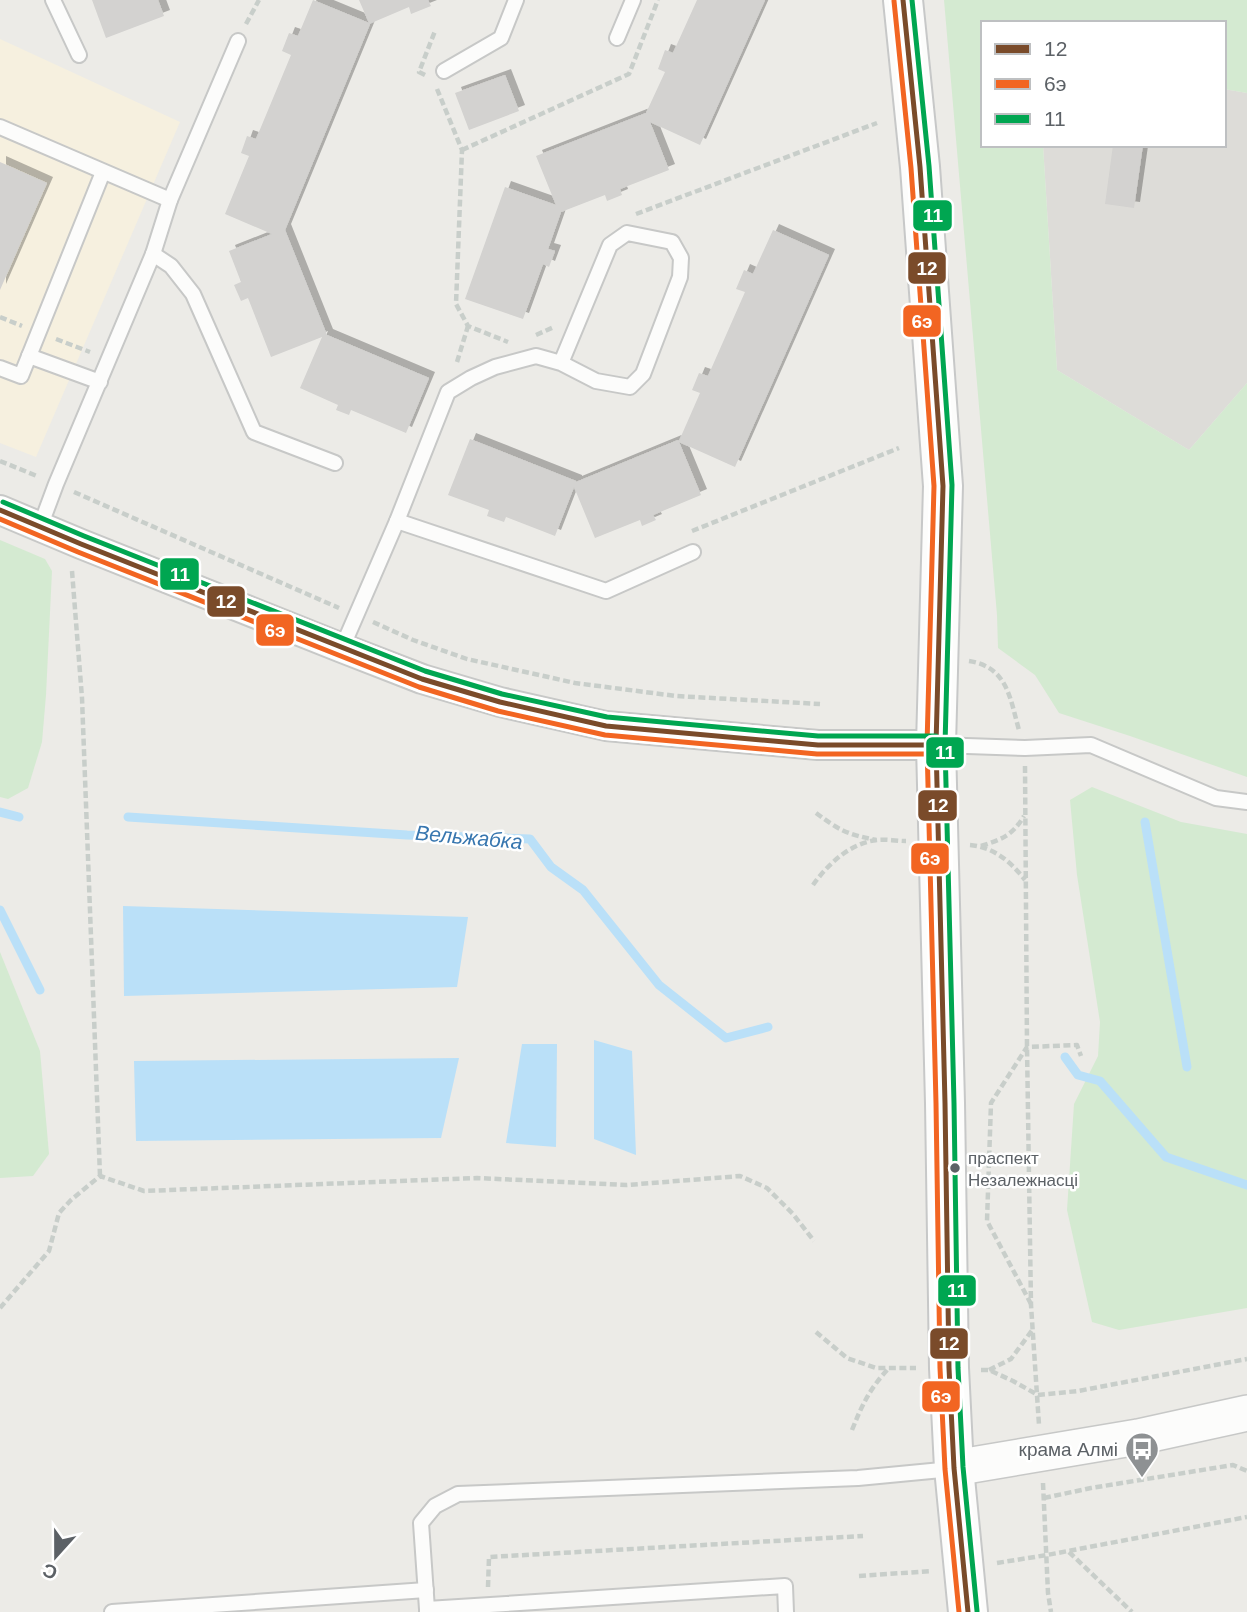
<svg xmlns="http://www.w3.org/2000/svg" width="1247" height="1612" viewBox="0 0 1247 1612" font-family="Arial,sans-serif">
<style>
.commercial{fill:#f6f0df}
.industrial{fill:#dddcd8}
.green{fill:#d4ead1}
.water{fill:#bae0f8}
.lines{fill:none;stroke-linecap:round;stroke-linejoin:round}
.stream{stroke:#bae0f8;stroke-width:9}
.building{fill:#d3d2d0;filter:url(#shadow)}
.service-casing{stroke:#c7c8c7;stroke-width:18}
.minor-casing{stroke:#c7c8c7;stroke-width:32}
.tertiary-casing{stroke:#c7c8c7;stroke-width:38}
.secondary-casing{stroke:#c7c8c8;stroke-width:42}
.path{stroke:#c8ceca;stroke-width:4.5;stroke-dasharray:7 3.5;stroke-linecap:butt}
.service{stroke:#fcfcfb;stroke-width:14}
.minor{stroke:#fcfcfb;stroke-width:28}
.tertiary{stroke:#fcfcfb;stroke-width:35}
.secondary{stroke:#fcfcfb;stroke-width:38}
.bus-1-casing{stroke:#fff;stroke-width:10}
.bus-2-casing{stroke:#fff;stroke-width:10}
.bus-3-casing{stroke:#fff;stroke-width:10}
.bus-1{stroke:#7a4b2a;stroke-width:5}
.bus-2{stroke:#f26522;stroke-width:5}
.bus-3{stroke:#00a651;stroke-width:5}
.bus-dot{fill:#5c6166;stroke:#fff;stroke-width:2.5}
.labels{text-anchor:middle;dominant-baseline:central;stroke-width:5;stroke-linejoin:round;paint-order:stroke}
.bus-label{font-size:17px;fill:#5c6166;stroke:#fff;text-anchor:start}
.poi-label{font-size:19px;fill:#5c6166;stroke:#fff;text-anchor:end}
.water-label{font-size:21px;font-style:italic;fill:#3776af;stroke:#fff}
.line-badge{stroke:#fff;stroke-width:2.5}
.badge-label{font-size:19px;text-anchor:middle;font-weight:bold;fill:#fff}
</style>
<defs>
<filter id="shadow"><feDropShadow dx="6" dy="-6" stdDeviation="0" flood-color="#0004"/></filter>
</defs>
<rect width="100%" height="100%" fill="#ecebe7"/>
<polygon class="commercial" points="0,39 180,122 36,457 0,443"/>
<polygon class="industrial" points="1224,89 1247,93 1247,383 1189,450 1057,370 1043,145 1224,145"/>
<g class="green">
<polygon points="944,0 1247,0 1247,93 1224,89 1224,23 983,23 983,145 1043,145 1057,370 1189,450 1247,383 1247,777 1130,736 1059,713 1035,675 998,648 997,615"/>
<polygon points="0,540 45,559 52,571 46,695 42,742 28,788 8,799 0,797"/>
<polygon points="1092,787 1181,822 1247,834 1247,1308 1119,1330 1092,1322 1067,1210 1074,1104 1098,1056 1100,1022 1077,875 1070,800"/>
<polygon points="0,952 40,1051 49,1154 33,1176 0,1178"/>
</g>
<g class="water">
<polygon points="123,906 468,917 457,987 124,996"/>
<polygon points="594,1040 632,1051 636,1155 594,1139"/>
<polygon points="522,1044 557,1044 556,1147 506,1143"/>
<polygon points="459,1058 441,1138 136,1141 134,1061"/>
</g>
<g class="lines">
<g class="stream">
<polyline points="0,812 19,817"/>
<polyline points="128,817 407,835 530,839 551,867 583,890 659,985 726,1038 768,1027"/>
<polyline points="1145,822 1187,1067"/>
<polyline points="0,910 40,990"/>
<polyline points="1065,1057 1078,1075 1100,1081 1166,1157 1247,1185"/>
</g>
</g>
<g class="building">
<polygon points="92,0 158,0 164,16 106,38"/>
<polygon points="313,0 369,23 359,0 428,0 431,6 411,14 409,7 369,24 370,24 285,230 327,335 429,378 406,433 351,410 349,415 336,410 338,405 300,388 322,337 271,357 248,298 241,301 234,285 241,282 229,251 272,234 225,214 249,156 241,153 247,136 256,139 291,55 282,51 289,33 298,36"/>
<polygon points="697,0 765,0 700,145 650,122 669,170 620,189 622,195 607,201 605,195 561,212 548,249 555,251 549,267 543,264 523,319 465,299 505,187 556,205 536,156 646,113 665,72 658,69 665,50 673,53"/>
<polygon points="505,75 519,111 469,130 455,93"/>
<polygon points="1113,145 1143,145 1134,208 1105,204"/>
<polygon points="0,162 47,183 0,290"/>
<polygon points="773,230 829,255 735,467 679,442 701,495 653,515 656,520 642,526 640,520 595,538 574,487 555,536 506,517 504,522 487,516 489,510 448,495 470,439 576,481 576,482 678,440 679,441 700,393 692,390 699,373 708,376 745,292 736,289 744,270 753,274"/>
</g>
<g class="lines">
<g class="service-casing">
<g id="service">
<polyline points="53,0 79,55"/>
<polyline points="617,38 633,0"/>
<polyline points="444,71 501,38 516,0"/>
<polyline points="0,127 170,200"/>
<polyline points="153,254 171,266 193,294 254,432 335,463"/>
<polyline points="29,356 100,382"/>
<polyline points="0,368 21,376 103,172"/>
<polyline points="397,521 606,591 693,552"/>
<polyline points="40,527 56,484 153,254 170,200 238,41"/>
<polyline points="342,648 397,521 448,392 471,378 495,367 536,356 561,363 610,245 627,233 672,242 681,258 680,277 643,374 630,387 596,381 561,363"/>
<polyline points="938,745 1025,748 1091,745 1216,798 1247,802"/>
<polyline points="427,1609 421,1523 435,1506 458,1494 858,1478 952,1469"/>
<polyline points="112,1612 426,1590"/>
<polyline points="427,1612 427,1609 785,1586 786,1612"/>
</g>
</g>
<g class="minor-casing">
<polyline id="minor" points="0,510 81,544 342,648 422,679 500,702 606,726 818,745 936,745"/>
</g>
<g class="tertiary-casing">
<polyline id="tertiary" points="954,1468 1138,1437 1247,1413"/>
</g>
<g class="secondary-casing">
<polyline id="secondary" points="903,0 920,167 943,486 936,745 945,1103 949,1368 954,1468 968,1612"/>
</g>
<g class="path">
<polyline points="246,24 259,0"/>
<polyline points="425,75 419,72 435,31"/>
<polyline points="437,89 462,150 456,304 468,326 508,342"/>
<polyline points="462,150 629,74 658,0"/>
<polyline points="636,214 877,123"/>
<polyline points="0,317 22,326"/>
<polyline points="536,335 554,327"/>
<polyline points="56,339 90,352"/>
<polyline points="457,362 468,326"/>
<polyline points="0,461 37,476"/>
<polyline points="74,492 339,608"/>
<polyline points="692,531 899,448"/>
<polyline points="72,571 82,698 100,1176"/>
<polyline points="373,622 413,640 467,659 575,683 676,696 820,704"/>
<path d="M969,661C1008,667 1010,699 1019,730"/>
<polyline points="1025,766 1027,1047 1031,1305 1039,1425"/>
<path d="M816,813C839,830 846,834 876,840"/>
<path d="M970,845C994,847 1011,862 1025,880"/>
<path d="M981,846C1002,839 1012,836 1024,816"/>
<path d="M813,885C828,864 850,843 877,840C886,839 897,841 906,841"/>
<polyline points="1031,1304 987,1221 991,1103 1027,1047 1077,1045 1081,1056"/>
<polyline points="0,1308 49,1251 59,1213 71,1200 100,1176 144,1191 477,1178 627,1185 740,1176 767,1188 793,1214 814,1241"/>
<polyline points="816,1332 847,1358 876,1368 916,1368"/>
<polyline points="981,1370 989,1370 1013,1381 1038,1395 1078,1391 1247,1359"/>
<polyline points="989,1370 1011,1359 1033,1329"/>
<path d="M852,1430C862,1405 870,1388 889,1368"/>
<polyline points="1043,1483 1048,1593 1051,1612"/>
<polyline points="1044,1498 1091,1488 1233,1465 1247,1471"/>
<polyline points="1069,1552 1132,1612"/>
<polyline points="997,1563 1047,1555 1247,1517"/>
<polyline points="859,1576 932,1571"/>
<polyline points="488,1587 489,1557 863,1536"/>
</g>
<use href="#service" class="service"/>
<use href="#minor" class="minor"/>
<use href="#tertiary" class="tertiary"/>
<use href="#secondary" class="secondary"/>
<g class="bus-1-casing">
<g id="bus-1">
<polyline points="903,0 920,167 943,486 936,745 945,1103 949,1368 954,1468 968,1612"/>
<polyline points="0,510 81,544 422,679 500,702 606,726 818,745 936,745"/>
</g>
</g>
<g class="bus-2-casing">
<g id="bus-2">
<polyline points="894,1 911,168 934,486 927,745 936,1103 940,1368 945,1469 959,1612"/>
<polyline points="0,519 78,552 419,687 498,711 605,735 817,754 936,754"/>
</g>
</g>
<g class="bus-3-casing">
<g id="bus-3">
<polyline points="912,0 929,166 952,485 945,745 954,1103 958,1368 963,1467 977,1611"/>
<polyline points="3,502 84,536 425,671 502,694 607,717 818,736 936,736"/>
</g>
</g>
<use href="#bus-1" class="bus-1"/>
<use href="#bus-2" class="bus-2"/>
<use href="#bus-3" class="bus-3"/>
</g>
<defs>
<g id="bus-pin" transform="scale(1.75)"><path d="M0 17L-7.5 6A9.5 9.5 0 1 1 7.5 6Z" fill="#8e9193" stroke="#fff"/><path d="M-5-6H5V4H4V6H2V4H-2V6H-4V4H-5ZM-3.5-4V0h7V-4ZM-3.5 1.2v1.5H-2V1.2ZM2 1.2v1.5H3.5V1.2Z" fill="#fff"/></g>
</defs>
<g fill-rule="evenodd">
<use href="#bus-pin" x="1142" y="1449"/>
</g>
<circle class="bus-dot" cx="955" cy="1168" r="6"/>
<g class="labels">
<g class="bus-label">
<text x="968" y="1158">праспект<tspan x="968" dy="22">Незалежнасці</tspan></text>
</g>
<g class="poi-label">
<text x="1118" y="1449">крама Алмі</text>
</g>
<g class="water-label">
<text transform="translate(469 837) rotate(5)">Вельжабка</text>
</g>
</g>
<g class="line-badge">
<rect x="912" y="199" width="41" height="33" rx="7" fill="#00a651"/>
<rect x="907" y="251" width="40" height="34" rx="7" fill="#7a4b2a"/>
<rect x="902" y="304" width="40" height="34" rx="7" fill="#f26522"/>
<rect x="159" y="557" width="41" height="34" rx="7" fill="#00a651"/>
<rect x="206" y="585" width="40" height="33" rx="7" fill="#7a4b2a"/>
<rect x="255" y="613" width="40" height="34" rx="7" fill="#f26522"/>
<rect x="925" y="736" width="40" height="33" rx="7" fill="#00a651"/>
<rect x="917" y="789" width="41" height="33" rx="7" fill="#7a4b2a"/>
<rect x="910" y="842" width="40" height="33" rx="7" fill="#f26522"/>
<rect x="937" y="1274" width="40" height="33" rx="7" fill="#00a651"/>
<rect x="929" y="1327" width="40" height="33" rx="7" fill="#7a4b2a"/>
<rect x="921" y="1380" width="40" height="33" rx="7" fill="#f26522"/>
</g>
<g class="badge-label">
<text x="933" y="222">11</text>
<text x="927" y="275">12</text>
<text x="922" y="328">6э</text>
<text x="180" y="581">11</text>
<text x="226" y="608">12</text>
<text x="275" y="637">6э</text>
<text x="945" y="759">11</text>
<text x="938" y="812">12</text>
<text x="930" y="865">6э</text>
<text x="957" y="1297">11</text>
<text x="949" y="1350">12</text>
<text x="941" y="1403">6э</text>
</g>
<rect x="981" y="21" width="245" height="126" fill="#ffffff" stroke="#bec0c2" stroke-width="2"/>
<rect x="995" y="44" width="35" height="10" fill="#7a4b2a" stroke="#bec0c2" stroke-width="2"/>
<text x="1044" y="56" font-size="21" fill="#5c6166">12</text>
<rect x="995" y="79" width="35" height="10" fill="#f26522" stroke="#bec0c2" stroke-width="2"/>
<text x="1044" y="91" font-size="21" fill="#5c6166">6э</text>
<rect x="995" y="114" width="35" height="10" fill="#00a651" stroke="#bec0c2" stroke-width="2"/>
<text x="1044" y="126" font-size="21" fill="#5c6166">11</text>
<g transform="translate(56 1556) rotate(201)" stroke="#ffffff" stroke-width="5" paint-order="stroke">
<path d="M0-5L12 26L0 18L-12 26Z" fill="#5c6166"/>
<text y="-10" font-size="19" font-weight="bold" text-anchor="middle" fill="#5c6166">С</text>
</g>
</svg>
